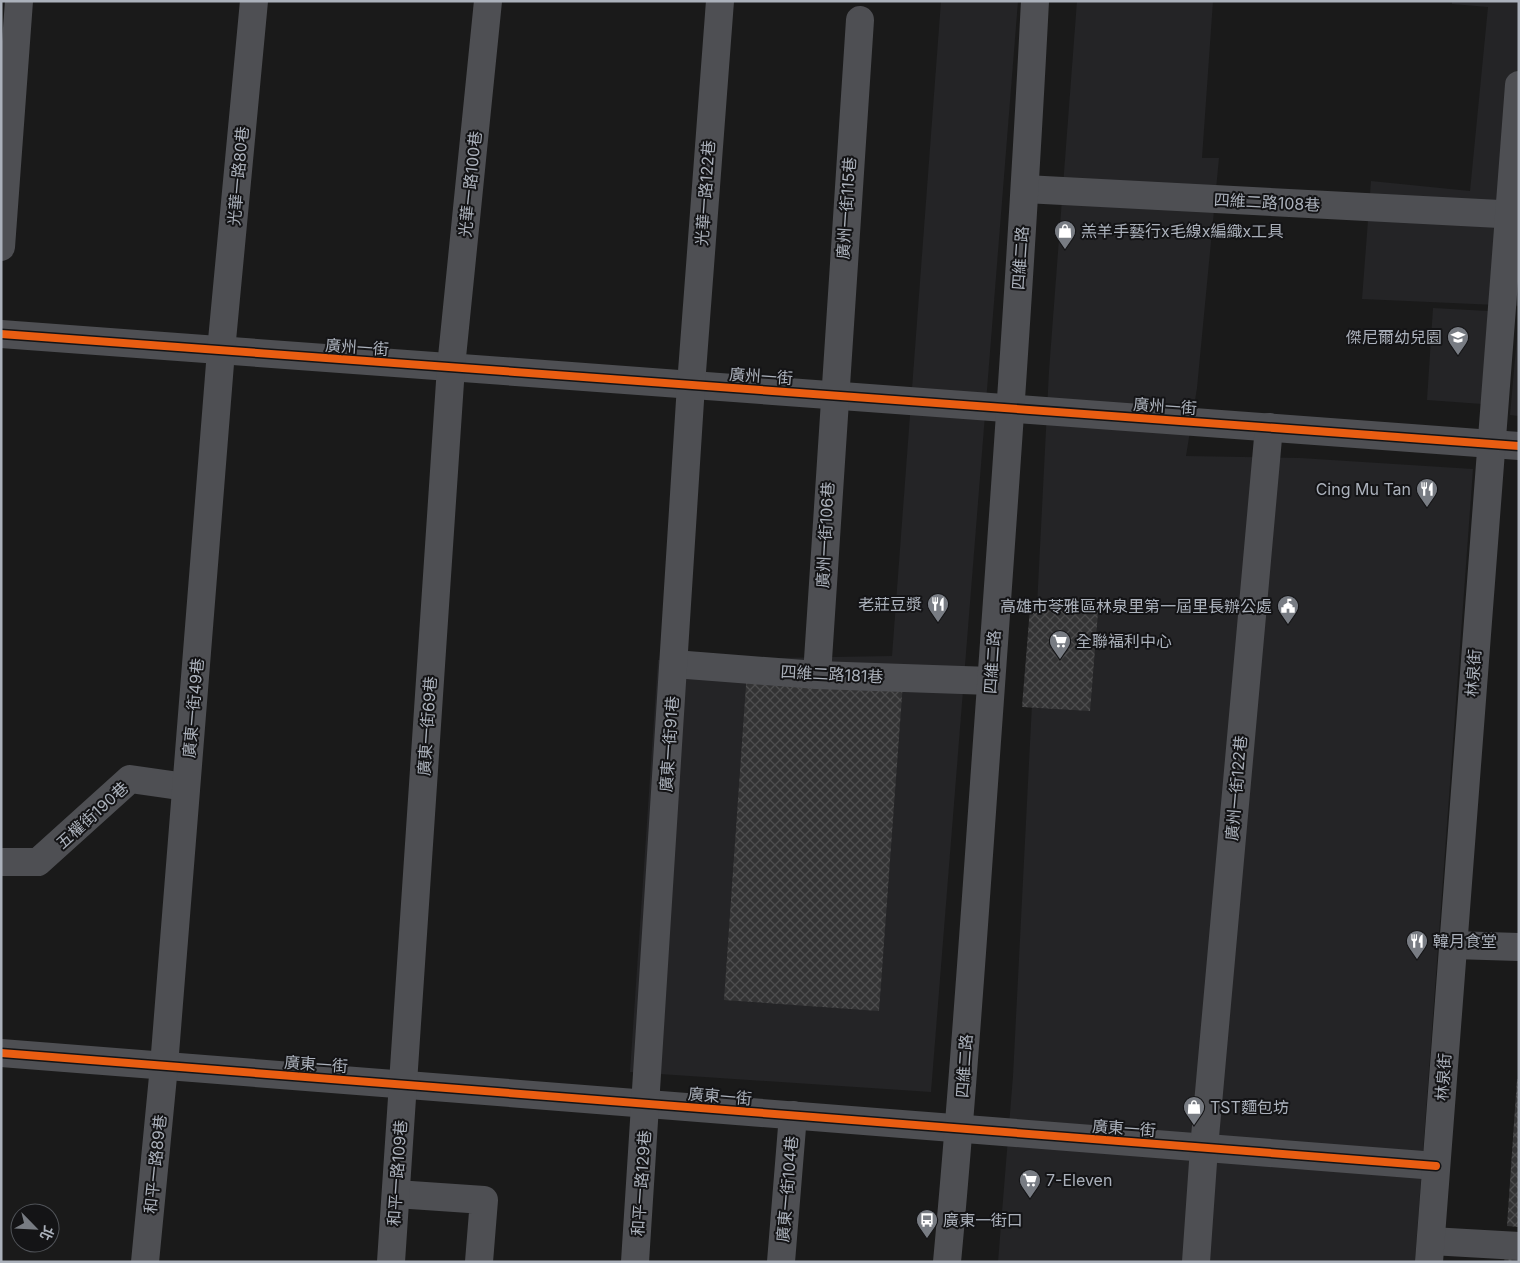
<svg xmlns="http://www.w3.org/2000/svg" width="1520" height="1263" viewBox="0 0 1520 1263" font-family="Inter,'Noto Sans TC',sans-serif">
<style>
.built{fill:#242426}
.building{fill:url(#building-cross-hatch)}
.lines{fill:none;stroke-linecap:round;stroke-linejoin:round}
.minor{stroke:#4e4f53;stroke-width:28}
.cycleway-casing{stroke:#141416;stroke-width:11}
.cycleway{stroke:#e95d12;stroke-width:8}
.labels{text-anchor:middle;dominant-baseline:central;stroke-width:4;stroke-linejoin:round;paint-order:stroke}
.street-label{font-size:16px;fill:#abb1bb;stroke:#141416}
.poi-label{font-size:16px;fill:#abb1bb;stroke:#141416;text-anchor:start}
</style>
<defs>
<pattern id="building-cross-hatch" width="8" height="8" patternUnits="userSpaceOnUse" patternTransform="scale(1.25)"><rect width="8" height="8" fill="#333334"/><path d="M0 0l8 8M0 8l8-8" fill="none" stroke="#4e4e4f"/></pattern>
</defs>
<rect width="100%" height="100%" fill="#1a1a1a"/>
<g class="built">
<polygon points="941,1 1018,1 931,1092 630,1072 658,660 892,656"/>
<polygon points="1077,1 1213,1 1202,158 1219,158 1197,388 1186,456 1300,458 1473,469 1415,1262 998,1262 1013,1076 1049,371"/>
<polygon points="1452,1 1519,1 1519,306 1362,299 1371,181 1470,191 1488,7 1452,4"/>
<polygon points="1433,308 1488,311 1482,404 1427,400"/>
<polygon points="1519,314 1519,416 1510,415"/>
</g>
<g class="building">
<polygon points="1030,608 1098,612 1090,711 1022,707"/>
<polygon points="747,671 903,682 879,1011 724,1000"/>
<polygon points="1517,1079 1519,1079 1519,1227 1507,1226"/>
<polygon points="1505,1256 1519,1257 1519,1262 1504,1262"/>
</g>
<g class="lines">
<g class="minor">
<polyline points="1025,189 1519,215"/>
<polyline points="1,247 19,1"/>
<polyline points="1,334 1519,446"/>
<polyline points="674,664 817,675 991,681"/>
<polyline points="817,675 860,20"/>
<polyline points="1,862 38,862 130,779 186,787"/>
<polyline points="1453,945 1519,947"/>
<polyline points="1,1053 1436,1166"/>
<polyline points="396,1194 484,1200 479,1262"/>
<polyline points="1431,1241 1519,1246"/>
<polyline points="145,1262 164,1066 221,351 254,1"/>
<polyline points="391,1262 451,367 488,1"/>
<polyline points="635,1262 691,385 720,1"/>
<polyline points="781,1262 793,1115"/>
<path d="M947,1262C963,1093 974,924 986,755C1004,504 1022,253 1035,1"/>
<polyline points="1196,1262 1204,1148 1269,427"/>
<polyline points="1429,1262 1519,85"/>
</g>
<g class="cycleway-casing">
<g id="cycleway">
<polyline points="1,334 1519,446"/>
<polyline points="1,1053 1436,1166"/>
</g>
</g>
<use href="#cycleway" class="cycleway"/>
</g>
<defs>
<g id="shop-pin" transform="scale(1.125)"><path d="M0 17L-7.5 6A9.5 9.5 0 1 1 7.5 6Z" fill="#787c83" stroke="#141416"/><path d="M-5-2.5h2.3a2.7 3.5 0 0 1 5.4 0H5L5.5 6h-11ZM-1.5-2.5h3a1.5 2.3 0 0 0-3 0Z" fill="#fff"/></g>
<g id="school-pin" transform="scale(1.125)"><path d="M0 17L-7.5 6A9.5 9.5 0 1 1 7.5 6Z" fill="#787c83" stroke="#141416"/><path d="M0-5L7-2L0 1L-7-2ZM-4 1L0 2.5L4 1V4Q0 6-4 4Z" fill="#fff"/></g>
<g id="restaurant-pin" transform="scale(1.125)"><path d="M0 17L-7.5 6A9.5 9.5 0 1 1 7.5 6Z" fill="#787c83" stroke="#141416"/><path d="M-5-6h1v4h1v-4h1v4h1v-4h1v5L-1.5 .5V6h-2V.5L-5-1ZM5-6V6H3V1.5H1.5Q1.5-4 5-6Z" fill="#fff"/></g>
<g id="civic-pin" transform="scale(1.125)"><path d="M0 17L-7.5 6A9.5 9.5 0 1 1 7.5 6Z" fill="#787c83" stroke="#141416"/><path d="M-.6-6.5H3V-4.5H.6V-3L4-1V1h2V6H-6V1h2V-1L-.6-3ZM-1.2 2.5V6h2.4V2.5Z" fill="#fff"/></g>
<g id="supermarket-pin" transform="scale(1.125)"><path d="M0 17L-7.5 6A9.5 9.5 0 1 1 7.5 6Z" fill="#787c83" stroke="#141416"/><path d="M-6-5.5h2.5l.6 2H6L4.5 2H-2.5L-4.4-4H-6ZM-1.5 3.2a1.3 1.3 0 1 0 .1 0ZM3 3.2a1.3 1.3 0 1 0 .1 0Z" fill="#fff"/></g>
<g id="bus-pin" transform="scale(1.125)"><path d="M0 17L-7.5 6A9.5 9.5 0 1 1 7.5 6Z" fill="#787c83" stroke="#141416"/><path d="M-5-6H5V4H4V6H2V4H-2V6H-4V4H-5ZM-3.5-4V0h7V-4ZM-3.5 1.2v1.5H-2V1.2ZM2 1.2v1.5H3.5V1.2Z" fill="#fff"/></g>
</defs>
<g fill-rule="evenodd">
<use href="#shop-pin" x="1065" y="231"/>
<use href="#school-pin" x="1458" y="337"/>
<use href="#restaurant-pin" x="1427" y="489"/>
<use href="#restaurant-pin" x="938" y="604"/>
<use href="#civic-pin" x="1288" y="606"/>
<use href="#supermarket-pin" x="1060" y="641"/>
<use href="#restaurant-pin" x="1417" y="941"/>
<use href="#shop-pin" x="1194" y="1107"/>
<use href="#supermarket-pin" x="1030" y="1180"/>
<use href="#bus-pin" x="927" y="1220"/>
</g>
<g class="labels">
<g class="street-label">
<text transform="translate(238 176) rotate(-85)">光華一路80巷</text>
<text transform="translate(470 184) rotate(-84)">光華一路100巷</text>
<text transform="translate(705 193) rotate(-86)">光華一路122巷</text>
<text transform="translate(1267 202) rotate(3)">四維二路108巷</text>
<text transform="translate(846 208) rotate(-86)">廣州一街115巷</text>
<text transform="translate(1020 258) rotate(-86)">四維二路</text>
<text transform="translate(357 347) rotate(4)">廣州一街</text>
<text transform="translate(761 376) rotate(4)">廣州一街</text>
<text transform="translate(1165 406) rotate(4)">廣州一街</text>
<text transform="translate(825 535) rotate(-87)">廣州一街106巷</text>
<text transform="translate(992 662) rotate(-86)">四維二路</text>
<text transform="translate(1473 673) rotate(-86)">林泉街</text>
<text transform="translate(832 674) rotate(3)">四維二路181巷</text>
<text transform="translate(193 708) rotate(-85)">廣東一街49巷</text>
<text transform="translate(427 726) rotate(-86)">廣東一街69巷</text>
<text transform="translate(669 744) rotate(-86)">廣東一街91巷</text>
<text transform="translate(1236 788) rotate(-85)">廣州一街122巷</text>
<text transform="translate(92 815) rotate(-42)">五權街190巷</text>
<text transform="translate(316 1064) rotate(4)">廣東一街</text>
<text transform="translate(964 1066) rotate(-86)">四維二路</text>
<text transform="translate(1443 1077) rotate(-86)">林泉街</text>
<text transform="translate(720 1096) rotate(5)">廣東一街</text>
<text transform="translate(1124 1128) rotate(4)">廣東一街</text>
<text transform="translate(155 1164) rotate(-84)">和平一路89巷</text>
<text transform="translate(397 1173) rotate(-86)">和平一路109巷</text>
<text transform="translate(641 1183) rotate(-86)">和平一路129巷</text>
<text transform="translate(787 1189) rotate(-85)">廣東一街104巷</text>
</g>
<g class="poi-label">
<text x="1081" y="231">羔羊手藝行x毛線x編織x工具</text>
<text x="1442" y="337" text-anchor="end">傑尼爾幼兒園</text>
<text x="1411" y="489" text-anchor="end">Cing Mu Tan</text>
<text x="922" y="604" text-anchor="end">老莊豆漿</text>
<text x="1272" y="606" text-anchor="end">高雄市苓雅區林泉里第一屆里長辦公處</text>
<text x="1076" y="641">全聯福利中心</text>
<text x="1433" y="941">韓月食堂</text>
<text x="1210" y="1107">TST麵包坊</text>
<text x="1046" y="1180">7-Eleven</text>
<text x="943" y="1220">廣東一街口</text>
</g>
</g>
<rect width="1520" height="1263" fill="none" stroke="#abb1bb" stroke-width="5"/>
<g transform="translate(35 1228) rotate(114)"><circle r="24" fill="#141416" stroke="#505358"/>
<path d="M0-4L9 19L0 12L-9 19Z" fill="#787c83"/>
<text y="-8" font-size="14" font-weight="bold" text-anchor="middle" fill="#abb1bb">北</text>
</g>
</svg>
